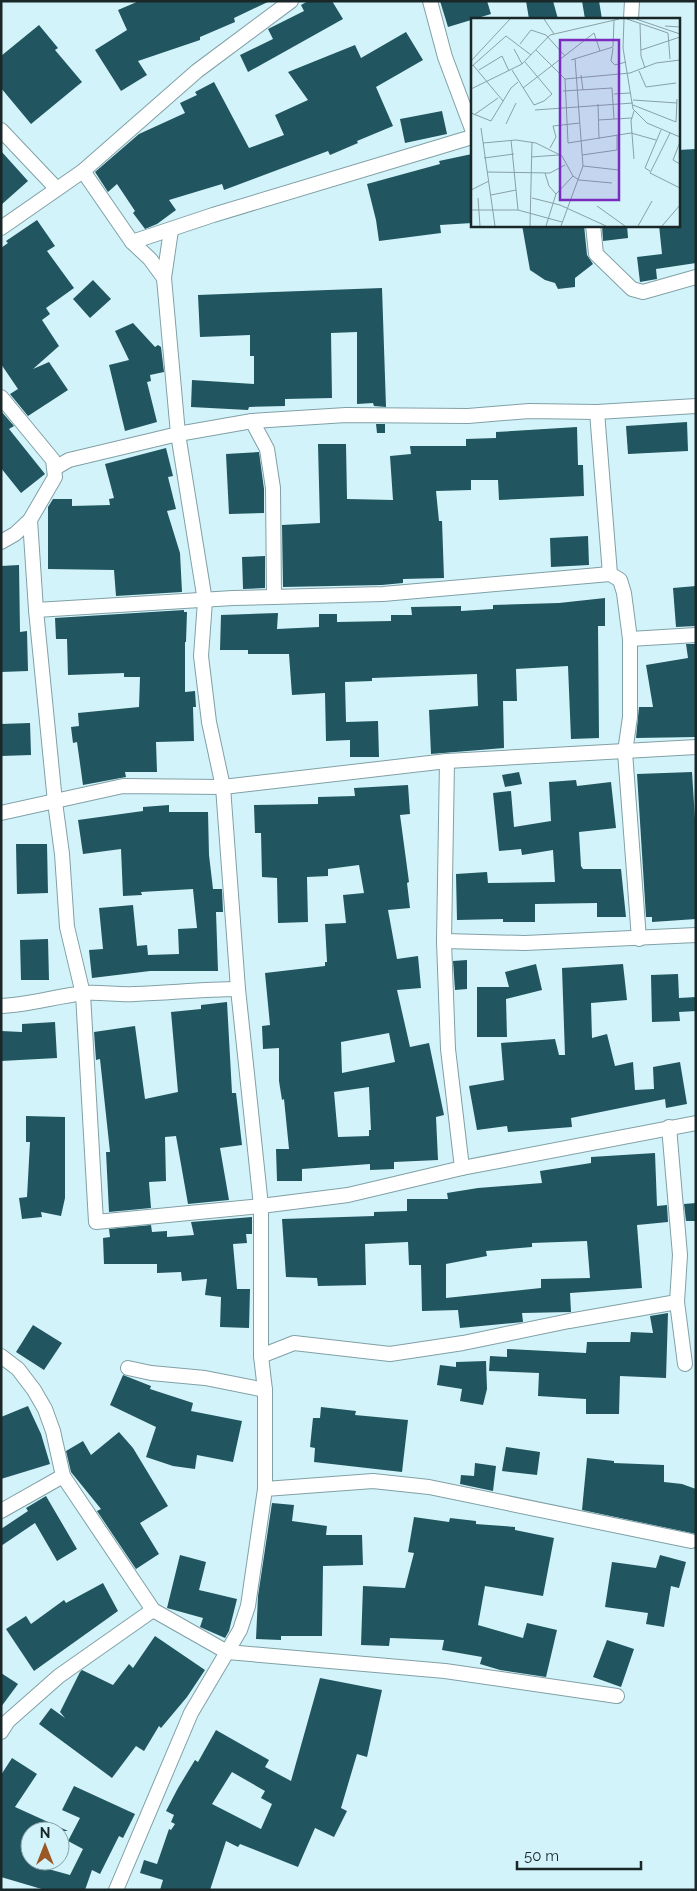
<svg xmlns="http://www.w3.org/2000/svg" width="697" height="1891" viewBox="0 0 697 1891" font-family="Raleway,sans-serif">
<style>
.building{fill:#21555f;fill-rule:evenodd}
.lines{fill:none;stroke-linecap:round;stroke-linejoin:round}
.minor-casing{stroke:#81a0a6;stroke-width:16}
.minor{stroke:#fff;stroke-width:14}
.inset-road{fill:none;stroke:#88a1a6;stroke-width:1}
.view{fill:#7b2cbf;fill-opacity:0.15;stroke:#7b2cbf;stroke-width:2.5}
.inset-edge{fill:none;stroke:#1a2729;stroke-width:2.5}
</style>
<rect width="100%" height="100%" fill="#d2f3fa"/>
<g class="building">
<polygon points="139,1 270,1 234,18 235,22 200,37 200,40 138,61 147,75 121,91 95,50 127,30 118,10"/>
<polygon points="308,1 332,1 343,19 248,72 240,55 273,39 268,29 304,11 301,5"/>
<polygon points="440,1 487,1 491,14 448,27"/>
<polygon points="526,1 553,1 558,19 529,19"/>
<polygon points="582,1 599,1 602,19 585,19"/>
<polygon points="39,25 58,48 55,50 82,82 31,124 1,88 1,56"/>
<polygon points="406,32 423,60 376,87 393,126 357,141 358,143 330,155 328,151 224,190 222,184 169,200 176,210 157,224 145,229 133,213 135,211 117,184 108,192 95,172 139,134 185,113 180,103 197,95 195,92 214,82 249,148 284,135 275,115 308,100 288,72 355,45 361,58"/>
<polygon points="442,111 447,134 405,143 400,119"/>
<polygon points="696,149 696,263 656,269 657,279 640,282 637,257 662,254 659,225 678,225 678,189 681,189 678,150"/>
<polygon points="1,151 28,181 1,205"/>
<polygon points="472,154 472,223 440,225 441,233 379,241 376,220 367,184 440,164 439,161"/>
<polygon points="37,220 55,246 47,251 74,288 46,308 50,314 42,320 59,346 33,369 49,362 68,390 28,416 10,394 18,389 1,364 1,248 8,243 6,241"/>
<polygon points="522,225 584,225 587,255 593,264 575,278 575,287 558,289 555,283 545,280 530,270"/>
<polygon points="602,225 627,225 628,238 603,241"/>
<polygon points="93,280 111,299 90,318 73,299"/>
<polygon points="382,288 386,407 374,406 373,403 357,404 357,332 331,333 332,398 285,399 285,406 249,407 248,410 191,407 192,380 254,384 254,356 250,356 250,335 200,337 198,295"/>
<polygon points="133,323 155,347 158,345 161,347 164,372 150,375 151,381 147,382 157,422 125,431 109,365 129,360 115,331"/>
<polygon points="1,411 14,426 9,429 45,474 21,493 1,468"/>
<polygon points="687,422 688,451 628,454 626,426"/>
<polygon points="376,424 385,424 385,433 377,433"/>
<polygon points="577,427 578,465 583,465 584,496 499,500 498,480 471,480 471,490 436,491 439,521 442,521 444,578 403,579 403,583 382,585 283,587 282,525 320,523 318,444 346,444 347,499 393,500 390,456 411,454 410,446 466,446 466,439 496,438 496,432"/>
<polygon points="166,448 173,476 168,477 176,509 167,511 180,553 182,592 116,596 114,570 48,569 48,507 53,499 72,499 72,506 110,505 109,499 114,498 105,464"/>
<polygon points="259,452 264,489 264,513 229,514 226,454"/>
<polygon points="588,536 589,565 551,567 550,538"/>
<polygon points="265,556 265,588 243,589 242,557"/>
<polygon points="19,565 20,632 27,631 28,671 1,672 1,566"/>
<polygon points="696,586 696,626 676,627 673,588"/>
<polygon points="605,598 605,626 598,626 599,738 571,739 568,666 516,669 517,701 503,701 504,748 431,754 429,710 478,706 477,674 372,678 372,681 345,682 346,722 378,721 379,757 350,757 350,740 326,741 325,693 292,695 289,654 248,654 248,650 220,650 221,615 278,613 277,629 319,627 319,614 337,614 337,622 391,621 391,615 412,615 411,607 461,606 461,611 493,609 493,605 559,603"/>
<polygon points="184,610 184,612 187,612 186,642 185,642 185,692 195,691 196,707 193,707 194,741 156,742 157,772 125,772 126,777 83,785 77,742 73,743 71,727 79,726 78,713 139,707 140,677 124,677 124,673 68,675 67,639 56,639 55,618"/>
<polygon points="686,644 696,644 696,737 636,738 639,707 653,707 646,665 688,658"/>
<polygon points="30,723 31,755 1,756 1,724"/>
<polygon points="519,772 522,784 505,787 502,775"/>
<polygon points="692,772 696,835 696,919 652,922 652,917 646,917 637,774"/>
<polygon points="576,780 577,786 611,782 616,828 579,832 581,866 583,869 621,869 626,917 597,917 597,903 535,904 535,922 503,922 503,919 457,920 456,874 487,872 488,883 555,882 553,850 522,855 521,849 499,851 493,793 511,791 514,827 551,821 549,782"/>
<path d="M408,785L410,814L400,815L409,882L407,883L410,908L388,910L397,959L418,956L421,988L397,990L410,1047L429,1043L444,1115L436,1117L438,1160L394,1162V1169L370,1170V1164L302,1169V1181H277L276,1149H289L284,1099L282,1100L279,1081V1048L263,1049L262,1026L270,1025L265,973L325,966V962H327L325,924L346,923L343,895L364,893L359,865L328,869V876L307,877L308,922L278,923L277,878L262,877L261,833H255L254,805L318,804V797L355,796L354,788ZM389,1033L395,1062L342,1073L341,1042ZM369,1087L371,1130H369V1136L338,1137L334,1092Z"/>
<polygon points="169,805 169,812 208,812 209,855 213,889 222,889 223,912 216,912 218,971 150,971 92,978 89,950 103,949 99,908 133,905 137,946 147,945 148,955 179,954 178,929 197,928 193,889 141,892 142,895 123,896 121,849 83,854 78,820 143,811 143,807"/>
<polygon points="16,844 47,844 48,893 17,894"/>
<polygon points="48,939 49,980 21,980 20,940"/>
<polygon points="467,960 467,989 455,990 453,961"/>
<polygon points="536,964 542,990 506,999 507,1037 477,1037 477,987 509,987 505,972"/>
<polygon points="623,964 627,1000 591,1003 592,1038 607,1034 615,1066 633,1062 635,1090 654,1089 653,1067 680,1062 687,1104 666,1108 665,1099 571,1118 572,1127 508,1132 507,1126 477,1130 469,1086 504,1080 501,1043 555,1039 559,1055 565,1055 562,968"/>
<polygon points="678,974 679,998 696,997 696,1011 679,1012 680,1021 652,1022 651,975"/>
<polygon points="227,1002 232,1093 236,1093 242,1145 220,1148 229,1200 188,1204 176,1136 165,1137 166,1181 149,1182 151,1208 109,1212 106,1152 110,1152 100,1059 96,1060 94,1032 135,1026 145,1099 178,1092 171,1012 201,1009 201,1005"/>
<polygon points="55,1022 57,1058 1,1061 1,1031 22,1032 22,1024"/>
<polygon points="26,1116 65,1117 65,1198 61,1216 41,1212 42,1217 22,1219 19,1198 27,1197 30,1142 26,1142"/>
<path d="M655,1153L657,1206L667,1205L668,1222L637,1225L642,1288L570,1293L571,1312L522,1313L523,1322L460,1328L458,1310L422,1311L421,1265H409L408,1242L365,1244L366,1285L318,1286L317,1278L286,1277L282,1219L374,1216V1212L407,1211V1199H448L447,1193L478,1188L542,1183L540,1171L591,1163V1157ZM587,1241L590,1278L541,1279V1288L446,1298V1264L487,1256L486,1251L532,1247V1243Z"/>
<polygon points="696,1203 696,1221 686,1221 684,1204"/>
<polygon points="252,1217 252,1234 246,1234 247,1243 233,1244 237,1289 250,1289 249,1328 220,1327 221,1297 205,1295 207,1279 182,1281 181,1272 157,1273 157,1264 104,1264 103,1238 110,1237 109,1229 151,1225 152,1232 167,1231 167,1237 194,1235 191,1222"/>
<polygon points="668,1313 666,1378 620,1376 619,1414 586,1414 586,1399 538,1396 539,1373 489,1371 490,1356 507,1357 507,1349 586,1353 587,1342 630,1342 631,1332 653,1333 650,1316"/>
<polygon points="33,1325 62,1343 44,1370 16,1352"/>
<polygon points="486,1361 487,1389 483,1405 460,1401 462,1389 437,1385 440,1365 456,1367 456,1362"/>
<polygon points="123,1375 151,1386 150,1389 193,1403 191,1411 242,1421 233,1462 197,1455 195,1469 173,1466 146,1457 156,1427 110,1405"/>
<polygon points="28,1406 41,1434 50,1464 1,1479 1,1417"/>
<polygon points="321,1407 356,1411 355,1415 408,1420 402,1472 314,1462 315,1448 310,1447 313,1418 320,1418"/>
<polygon points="119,1432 133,1448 168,1506 140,1523 159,1554 136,1569 97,1511 101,1509 71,1472 66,1451 83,1441 91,1455"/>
<polygon points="506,1447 540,1452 537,1475 502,1471"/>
<polygon points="587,1458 614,1461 614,1463 664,1465 664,1482 682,1484 696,1489 696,1534 582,1510"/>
<polygon points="475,1463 496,1466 493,1491 460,1484 461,1475 474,1476"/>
<polygon points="46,1496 77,1549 57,1561 35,1523 1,1546 1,1529 28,1511 26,1508"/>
<polygon points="272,1503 294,1505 292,1521 327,1526 326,1535 362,1535 363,1565 323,1566 322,1636 281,1636 281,1640 256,1639 258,1596"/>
<polygon points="414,1517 449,1522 450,1518 476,1521 476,1524 515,1527 515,1530 554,1538 543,1596 485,1586 478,1625 523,1638 527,1623 557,1630 546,1677 500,1670 480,1664 482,1657 442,1650 444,1640 390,1638 389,1646 361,1645 363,1586 405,1588 414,1553 408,1552"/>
<polygon points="180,1555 206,1562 199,1590 237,1599 229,1631 225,1638 200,1627 203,1618 167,1608"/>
<polygon points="660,1555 686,1562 679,1588 671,1586 664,1627 646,1624 648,1613 605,1607 612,1562 656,1568"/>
<polygon points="103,1583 118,1611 34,1671 6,1629 26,1616 31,1624 64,1600 66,1603"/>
<polygon points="155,1636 205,1670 187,1697 161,1728 159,1726 144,1751 136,1746 112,1778 39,1724 51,1708 65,1718 60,1712 80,1672 82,1670 113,1685 129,1664 133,1668"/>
<polygon points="607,1640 634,1649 621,1687 593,1677"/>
<polygon points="1,1673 18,1684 1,1707"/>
<path d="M320,1678L382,1690L367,1757L357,1754L341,1808L347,1811L334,1837L315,1828L298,1867L240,1844L238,1847L226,1841L210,1890H160L163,1880L140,1873L144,1860L157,1864L169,1829L171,1830L175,1824L171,1822L174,1815L166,1811L178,1788L195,1760L198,1762L216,1730L269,1760L265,1767L291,1781ZM232,1772L265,1791L261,1798L272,1804L261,1829L212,1804Z"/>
<polygon points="12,1758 37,1774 15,1807 68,1831 30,1831 30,1864 70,1875 83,1849 68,1841 80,1818 62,1810 74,1786 135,1814 123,1838 119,1836 100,1874 92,1870 85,1890 45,1890 1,1877 1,1775"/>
</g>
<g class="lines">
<g class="minor-casing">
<g id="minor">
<polyline points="430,1 445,57 472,129"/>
<polyline points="631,19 632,1"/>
<polyline points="1,130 56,188"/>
<polyline points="83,171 132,242 150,259 164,278"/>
<polyline points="593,225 596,254 632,289 643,292 696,277"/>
<polyline points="1,228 83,171 197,71 291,1"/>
<polyline points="132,242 213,215 472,137"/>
<polyline points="1,397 53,460 55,477 30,520 36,610 55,802 62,854 67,927 83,994 96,1222 261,1206 348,1195 462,1168 696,1123"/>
<polyline points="597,412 610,574"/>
<polyline points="252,421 267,449 273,488 274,597"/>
<polyline points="55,468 69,460 178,434 252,421 346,415 468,416 529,411 597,412 696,406"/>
<polyline points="1,542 15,534 30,520"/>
<polyline points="36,610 233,598 383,594 610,574 620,580 624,593 630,639 630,717 625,752 639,939"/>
<polyline points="630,639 696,635"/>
<polyline points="447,761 444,941 448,1049 462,1168"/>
<polyline points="1,813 123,786 223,787 447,761 696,747"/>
<polyline points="444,941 525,943 696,935"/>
<path d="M1,1006C30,1005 56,996 85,993C102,992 118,995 135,994C169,993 203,989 238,989"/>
<polyline points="677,1302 685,1364"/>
<polyline points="1,1356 18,1369 34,1390 45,1409 53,1431 63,1476 153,1610 227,1652 445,1671 617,1696"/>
<polyline points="261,1356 294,1343 390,1354 463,1343 569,1321 677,1302 680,1255 669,1127"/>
<polyline points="128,1368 151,1373 205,1378 265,1390"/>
<polyline points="265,1489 373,1481 429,1487 691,1541"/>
<polyline points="1,1511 63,1476"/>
<polyline points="1,1732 8,1721 59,1676 153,1610"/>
<polyline points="116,1890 191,1713 240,1630 248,1606 265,1489 265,1390 261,1356 261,1206 238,989 223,787 209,722 201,656 205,601 178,434 164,278 171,230"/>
</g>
</g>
<use href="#minor" class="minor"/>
</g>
<g transform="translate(471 18)">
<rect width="209" height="209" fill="#d2f3fa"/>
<path class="inset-road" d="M73,1L83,16M153,1L152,30L162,91L176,105L209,119M156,1L197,15L199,41M165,1L209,16M169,6L170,38L174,50M194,8L209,9M49,26L60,12L75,17L94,38M142,30L140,43L144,47L155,44M43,31L51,46M65,32L94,61L97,125L160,115L185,122M170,32L209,19M100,42L142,29L143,2M0,43L39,1M2,47L32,83M0,49L35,18L60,37M8,52L31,38L38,53M41,52L63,87L73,83L81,76L54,44M168,53L175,69L205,65M110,57L112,72M94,61L159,55L185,45L209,42M52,70L123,15L129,33M0,71L51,46L79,17L148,1M92,73L141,70L143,101M143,76L159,75M162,82L206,85M127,86L128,121M162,87L205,104L206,81M64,92L162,85M0,95L20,103L40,70L47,64M3,97L27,80M127,102L161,100M35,106L45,85M10,110L24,208M199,115L179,155L209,170M40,122L47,192M209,124L202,142L209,146M12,125L45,122L65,125L91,138L102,158L108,162L141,165M79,130L85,119L82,108L109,105M111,137L146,132V117M60,139L88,137M13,140L43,136M163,141L160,103L163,93M112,148L148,152M179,153L174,150L190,112M16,154L79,155L94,147M74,155L78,168L85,176M0,172L18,163M20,177L45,172M7,180L9,208M61,180L89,187L135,208M126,188L154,208M0,192H47L91,204M59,208L61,124M75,208L85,176L102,158M90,208L112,148L104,41M167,208L181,183M191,208L209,187"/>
<path class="view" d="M89,22H148V182H89Z"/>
<rect width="209" height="209" class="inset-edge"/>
</g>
<rect width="697" height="1891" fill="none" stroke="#1a2729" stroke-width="5"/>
<g transform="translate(45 1846)"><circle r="24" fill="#d2f3fa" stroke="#88a1a6"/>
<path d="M0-4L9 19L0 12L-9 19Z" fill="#9a5826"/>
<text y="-8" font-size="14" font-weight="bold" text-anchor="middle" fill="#1a2729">N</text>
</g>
<path d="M517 1861v8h124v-8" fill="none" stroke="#1a2729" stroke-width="2.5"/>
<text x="524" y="1861" font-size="15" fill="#1a2729" stroke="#d2f3fa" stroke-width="4" paint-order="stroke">50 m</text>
</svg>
